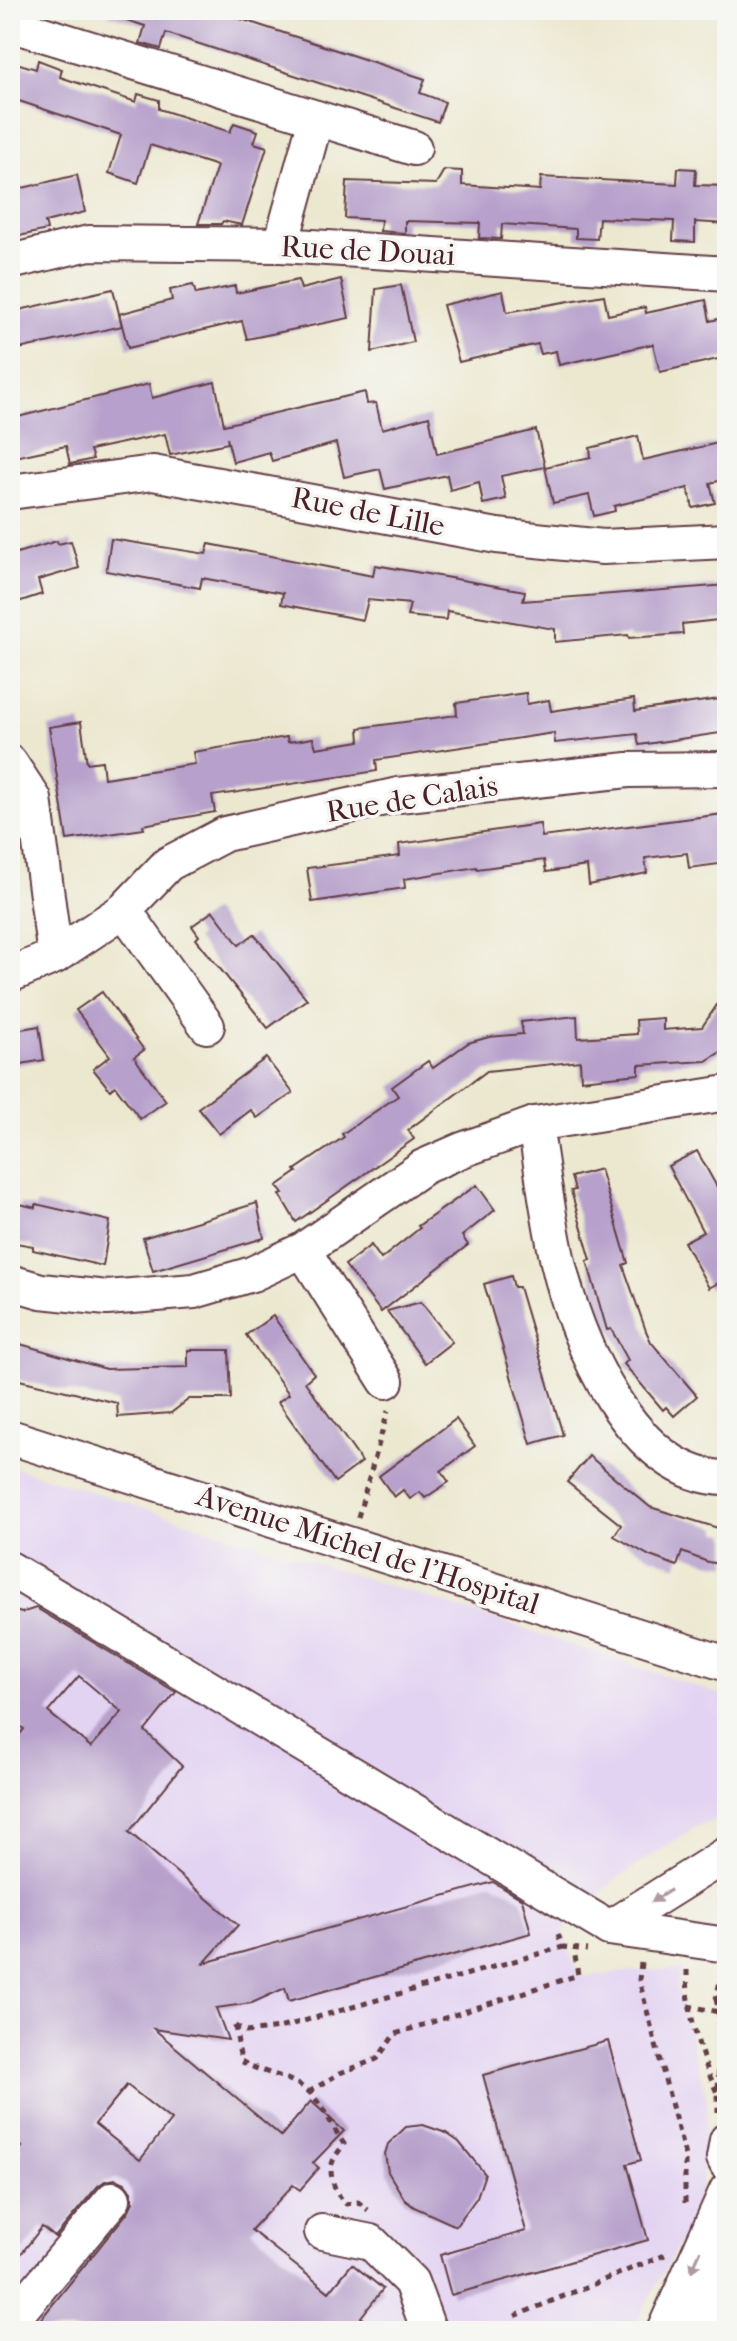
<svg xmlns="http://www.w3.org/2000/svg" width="737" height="2341" viewBox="0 0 737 2341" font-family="'IM FELL French Canon',serif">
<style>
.built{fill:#e3d3f2}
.building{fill:#b7a0cb;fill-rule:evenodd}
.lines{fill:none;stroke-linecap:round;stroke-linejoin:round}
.minor-casing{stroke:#623d44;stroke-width:38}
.path{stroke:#623d44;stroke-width:5;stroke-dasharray:6 6;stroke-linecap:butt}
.minor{stroke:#fff;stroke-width:34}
.oneway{fill:#ae9aa0}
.labels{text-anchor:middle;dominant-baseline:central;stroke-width:7;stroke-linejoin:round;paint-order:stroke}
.street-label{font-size:30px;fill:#4a1f2b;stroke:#f6f6f2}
</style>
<rect width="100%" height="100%" fill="#f6f6f2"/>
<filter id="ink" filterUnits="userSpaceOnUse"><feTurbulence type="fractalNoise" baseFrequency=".0125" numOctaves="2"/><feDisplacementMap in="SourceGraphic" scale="16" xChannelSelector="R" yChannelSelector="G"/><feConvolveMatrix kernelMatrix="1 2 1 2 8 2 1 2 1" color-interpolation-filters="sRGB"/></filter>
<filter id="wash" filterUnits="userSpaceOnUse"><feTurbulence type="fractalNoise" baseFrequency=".006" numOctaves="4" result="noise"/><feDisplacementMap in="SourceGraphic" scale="32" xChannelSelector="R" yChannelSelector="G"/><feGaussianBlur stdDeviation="1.8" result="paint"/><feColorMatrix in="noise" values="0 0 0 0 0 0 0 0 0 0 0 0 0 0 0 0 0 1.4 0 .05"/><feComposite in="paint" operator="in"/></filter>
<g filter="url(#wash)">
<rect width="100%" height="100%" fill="#ece8d0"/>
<polygon class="built" points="10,1466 494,1619 727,1697 727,1817 697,1826 612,1882 563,1931 579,1977 636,1971 682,1969 677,1987 708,2103 700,2204 634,2327 617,2331 10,2331"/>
<g id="blocks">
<g class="building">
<polygon points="109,10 213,10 425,79 420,93 445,102 438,122 166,33 161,49 140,43 145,26 108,14"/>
<polygon points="38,60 62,69 60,77 136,102 138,94 159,100 159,109 230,132 234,123 258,131 254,143 267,147 242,225 223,221 221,224 198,224 217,166 150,145 138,183 109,173 121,135 10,98 10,61 36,69"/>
<polygon points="678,168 696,169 695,185 727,186 727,224 695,222 695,242 673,241 674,221 599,218 597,239 576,238 576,229 502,224 501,239 479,238 480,223 405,221 405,233 380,231 381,220 345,218 347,181 436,184 444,170 462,171 462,185 540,190 541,177 677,184"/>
<polygon points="77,175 85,212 45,222 47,230 10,238 10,191"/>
<polygon points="341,279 349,318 247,339 242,321 128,348 119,314 172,300 170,290 193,285 196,294 235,286 236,293 298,280 301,289"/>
<polygon points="401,285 413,342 372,352 376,289"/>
<polygon points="113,289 122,326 10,351 10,312"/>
<polygon points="503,291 507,312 604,295 608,315 645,307 646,313 706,300 710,321 727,317 727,357 660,372 653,344 559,365 556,351 541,354 538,344 459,362 443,305"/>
<polygon points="215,382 224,425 365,392 367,404 376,403 382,429 429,416 437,454 536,430 545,467 501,476 506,499 483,504 479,482 450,490 447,475 385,489 380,469 344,477 336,443 272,461 269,452 233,462 227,438 228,443 170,455 165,434 90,450 93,459 80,462 70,464 66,446 10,458 10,419 149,384 152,398"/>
<polygon points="638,436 643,460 727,441 727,479 710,483 715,503 693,508 688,488 614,506 615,511 594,516 589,495 553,503 545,467 591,457 590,448"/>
<polygon points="111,539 206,554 209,544 373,576 375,565 525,591 523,601 727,585 727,619 682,624 683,634 629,638 628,635 555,642 555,629 447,611 446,620 407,616 410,604 368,600 363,620 281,604 283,593 202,578 200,588 106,571"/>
<polygon points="57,541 58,544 71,541 79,568 38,580 42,594 15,603 10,590 10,555"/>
<polygon points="526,693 527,704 549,700 551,711 634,699 635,711 727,698 727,732 639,745 637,734 555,743 554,733 376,760 377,771 212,796 215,812 143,825 144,829 67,840 49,727 81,722 87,763 102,761 104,778 195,764 193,752 287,737 288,742 313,738 316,748 360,741 359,728 457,715 456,703"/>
<polygon points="724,814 727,863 689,868 687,853 645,858 647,873 589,885 587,866 546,872 544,860 477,869 476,867 404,879 405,888 312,902 307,868 400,856 399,844 540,824 542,837"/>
<polygon points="213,911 239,945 254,934 307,999 268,1028 196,939 199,936 192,926"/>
<polygon points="727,990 727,1048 706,1061 639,1065 639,1074 581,1080 580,1061 487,1071 408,1130 414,1139 296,1222 280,1195 283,1194 277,1186 297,1172 295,1170 344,1137 342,1134 398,1096 392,1087 428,1061 433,1068 468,1043 489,1037 523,1034 521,1022 577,1016 578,1038 637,1034 636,1020 663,1018 663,1030 702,1027"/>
<polygon points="102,992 144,1050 134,1057 166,1101 140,1119 115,1086 110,1090 93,1069 110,1056 76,1010"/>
<polygon points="39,1026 44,1060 10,1066 10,1031"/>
<polygon points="266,1058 293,1093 257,1118 251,1110 219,1134 198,1108"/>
<polygon points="697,1151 727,1205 727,1278 709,1288 684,1242 703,1232 668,1166"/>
<polygon points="600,1169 628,1263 623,1265 646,1331 651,1342 697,1396 674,1416 666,1407 663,1410 624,1364 628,1360 611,1329 607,1330 587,1261 591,1260 571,1191 575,1190 571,1177"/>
<polygon points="477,1185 495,1210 462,1236 468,1245 381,1312 345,1265 371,1245 381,1259 420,1228 418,1226"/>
<polygon points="257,1203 264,1238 153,1271 143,1238"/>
<polygon points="20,1204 36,1208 36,1204 110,1221 103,1266 33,1250 33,1246 10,1242 10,1212 17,1213"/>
<polygon points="511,1276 514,1287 519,1287 563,1435 531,1444 484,1284"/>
<polygon points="421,1302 452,1342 425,1363 387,1311"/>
<polygon points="273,1316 314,1374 305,1382 362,1462 335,1482 278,1402 289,1394 246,1335"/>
<polygon points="10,1341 106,1369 188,1367 188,1350 229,1350 231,1399 189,1399 171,1413 118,1417 117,1403 15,1379 16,1376 10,1375"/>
<polygon points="456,1419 475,1446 441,1471 449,1482 425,1498 420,1492 410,1499 403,1490 394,1497 379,1476"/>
<polygon points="589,1456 650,1507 718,1528 718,1533 727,1534 727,1565 708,1562 682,1552 677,1566 650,1556 614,1536 621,1525 567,1482"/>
<path d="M36,1608L176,1692L145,1731L182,1766L129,1832L238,1925L204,1963L493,1882L522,1899L531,1933L289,2001L285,1988L252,2003L216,2008L228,2040L154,2029L281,2136L311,2101L344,2131L313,2163L319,2168L300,2190L293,2185L251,2230L329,2292L352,2264L383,2289L361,2317L378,2331H31L128,2212L133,2202L131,2191L125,2183L116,2179L105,2181L98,2186L55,2237L42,2227L10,2268V2162L22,2147L10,2137V1746L24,1729L10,1717V1609L21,1613ZM79,1676L122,1712L91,1747L48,1712ZM127,2085L171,2120L140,2160L95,2124Z"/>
<polygon points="608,2041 641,2160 627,2164 648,2240 451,2295 440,2255 526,2231 483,2075"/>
<polygon points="423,2125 446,2133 459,2142 485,2174 477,2197 456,2226 414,2207 405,2200 388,2172 385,2154 388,2144 406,2127"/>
</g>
</g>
</g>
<g filter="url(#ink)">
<use href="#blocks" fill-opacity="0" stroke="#623d44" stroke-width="2"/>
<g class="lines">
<g class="minor-casing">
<g id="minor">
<polyline points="10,24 414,148"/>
<polyline points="281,245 316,118"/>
<polyline points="10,262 89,243 281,245 727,274"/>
<polyline points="10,492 153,473 497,536 603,547 727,541"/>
<polyline points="10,763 34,799 55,956"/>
<polyline points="124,910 207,1026"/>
<polyline points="10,975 55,956 124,910 168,864 225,834 398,795 628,770 727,769"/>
<path d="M535,1124C542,1170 548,1217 558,1262C576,1340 632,1478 727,1478"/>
<polyline points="303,1250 386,1381"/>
<polyline points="10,1282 41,1291 107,1298 194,1291 252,1274 303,1250 423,1167 462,1150 535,1124 727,1093"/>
<polyline points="10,1437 727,1664"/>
<polyline points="10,1569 609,1928"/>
<polyline points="727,1854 609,1928 727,1945"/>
<polyline points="727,2140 724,2158 727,2164"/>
<polyline points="322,2232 371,2242 411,2282 429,2331"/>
<polyline points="10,2322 113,2199"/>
<polyline points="664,2331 727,2190"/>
<polyline points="697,2331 727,2259"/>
</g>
</g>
<g class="path">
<polyline points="358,1517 388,1411"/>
<polyline points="558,1934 563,1947 587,1950"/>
<polyline points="641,1963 639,1980 685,2156 685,2207"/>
<path d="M687,1970C687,2014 700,2055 718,2095"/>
<polyline points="722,1972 716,1999 727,2001"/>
<polyline points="716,1999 719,2012 718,2112"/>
<polyline points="688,2006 719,2012"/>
<path d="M235,2026L241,2061C262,2074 290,2075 309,2092C323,2105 333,2128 344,2144C341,2149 335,2155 333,2161C327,2174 336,2195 346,2204L358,2202L368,2210"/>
<polyline points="235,2026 246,2032 279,2028 563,1947"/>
<polyline points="309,2092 340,2073 377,2059 395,2034 578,1975 574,1950"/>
<polyline points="515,2316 665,2255"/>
</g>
<use href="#minor" class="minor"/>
</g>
<defs><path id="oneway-solid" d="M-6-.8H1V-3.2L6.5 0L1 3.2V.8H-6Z" transform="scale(2)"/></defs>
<g class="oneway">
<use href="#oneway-solid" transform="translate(661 1896) rotate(148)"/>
<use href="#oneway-solid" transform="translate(696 2261) rotate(114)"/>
</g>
</g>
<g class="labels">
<g class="street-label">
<text transform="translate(368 251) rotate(3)">Rue de Douai</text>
<text transform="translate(368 512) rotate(11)">Rue de Lille</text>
<text transform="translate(412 799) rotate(-9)">Rue de Calais</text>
<text transform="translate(368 1550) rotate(18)">Avenue Michel de l'Hospital</text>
</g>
</g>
<rect width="737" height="2341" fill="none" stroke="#f6f6f2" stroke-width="40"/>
</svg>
